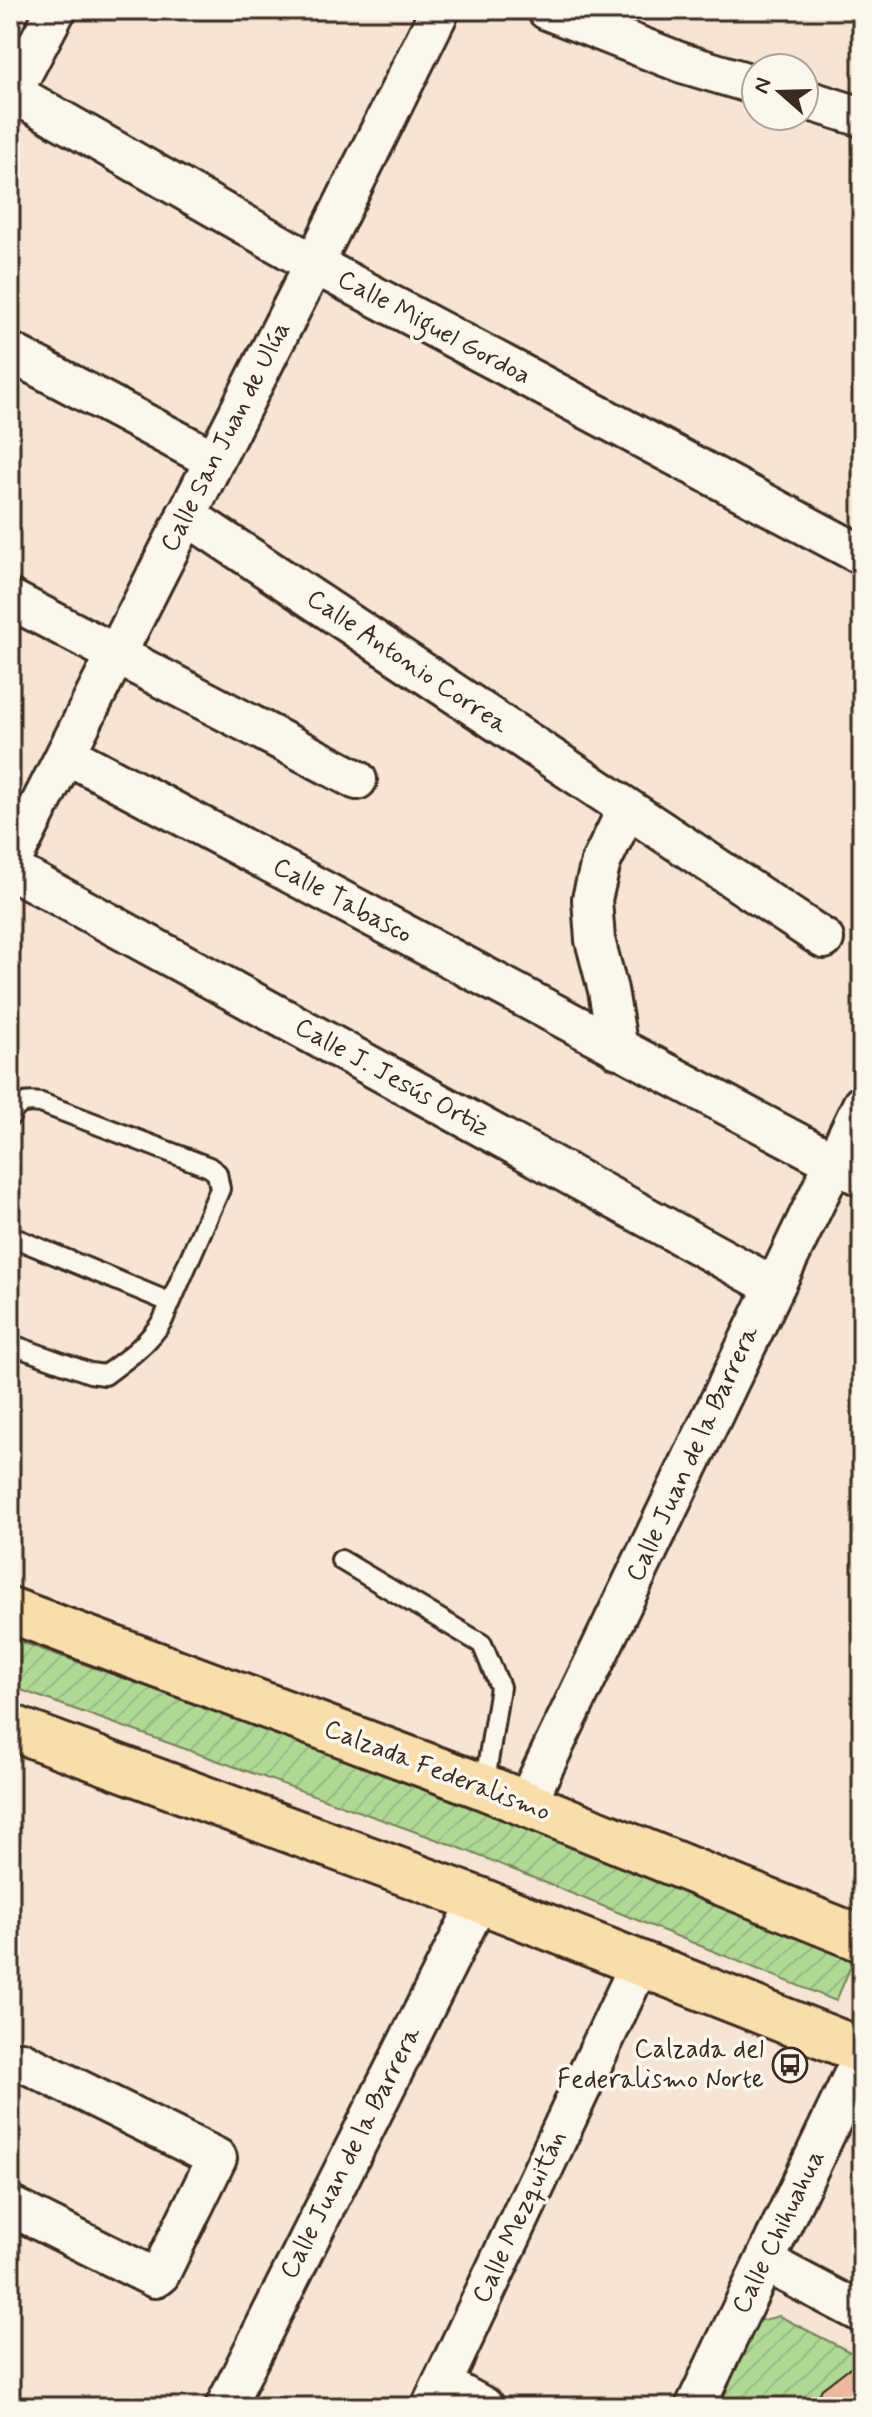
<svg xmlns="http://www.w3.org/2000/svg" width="872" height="2417" viewBox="0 0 872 2417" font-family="Mynerve,sans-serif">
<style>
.garden{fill:url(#garden-furrows);stroke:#76825a;stroke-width:2}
.building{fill:#ecb99e;stroke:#3b2a1e;stroke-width:2}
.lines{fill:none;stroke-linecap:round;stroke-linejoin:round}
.lane-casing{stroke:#3b2a1e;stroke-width:24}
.street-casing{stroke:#3b2a1e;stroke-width:44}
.primary-casing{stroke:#3b2a1e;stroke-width:50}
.lane{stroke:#fbf7ec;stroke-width:18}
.street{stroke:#fbf7ec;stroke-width:38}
.primary{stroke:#f9deab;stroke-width:44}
.labels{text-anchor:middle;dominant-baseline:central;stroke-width:7;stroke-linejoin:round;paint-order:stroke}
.street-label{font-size:26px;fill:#3b2a1e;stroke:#fbf7ec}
.poi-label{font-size:26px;fill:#3b2a1e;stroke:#fbf7ec;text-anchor:end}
</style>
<defs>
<pattern id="garden-furrows" width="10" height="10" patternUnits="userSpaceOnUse" patternTransform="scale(2)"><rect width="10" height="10" fill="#b0d995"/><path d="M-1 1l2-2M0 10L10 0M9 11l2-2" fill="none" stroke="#98ba80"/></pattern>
</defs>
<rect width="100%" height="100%" fill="#f6e4d5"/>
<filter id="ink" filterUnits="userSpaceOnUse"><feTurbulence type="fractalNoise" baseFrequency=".0125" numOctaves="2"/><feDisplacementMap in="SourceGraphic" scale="16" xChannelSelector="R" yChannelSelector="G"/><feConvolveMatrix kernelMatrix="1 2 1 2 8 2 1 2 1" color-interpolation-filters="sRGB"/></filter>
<g filter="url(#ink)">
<g class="garden">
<polygon points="10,1638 473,1802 854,1959 836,2001 455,1846 10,1686"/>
<polygon points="779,2316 862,2358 822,2389 813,2407 713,2407 755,2322"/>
</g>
<polygon class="building" points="862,2358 862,2407 813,2407 822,2389"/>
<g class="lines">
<g class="lane-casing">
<g id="lane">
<path d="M10,1117C17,1102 25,1101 41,1103L209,1167L217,1173L220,1189L163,1320C149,1343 127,1359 105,1375L90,1373L10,1344"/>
<polyline points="10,1236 169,1302"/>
<polyline points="341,1560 482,1644 500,1687 484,1787"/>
</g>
</g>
<g class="street-casing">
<g id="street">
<polyline points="547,10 682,63 756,85"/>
<polyline points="10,91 314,264 862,555"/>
<polyline points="10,97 56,10"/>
<polyline points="804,99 862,117"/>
<polyline points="10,352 214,460"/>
<polyline points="186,515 824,939"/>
<polyline points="10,599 357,780"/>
<polyline points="66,754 862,1177"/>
<polyline points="10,864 314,264 440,10"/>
<polyline points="10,869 773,1286"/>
<polyline points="618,1049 608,990 595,940 592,899 601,862 627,809"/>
<polyline points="526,1804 862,1105"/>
<polyline points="10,2206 155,2278 160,2274 217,2158 21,2061"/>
<polyline points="765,2262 862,2313"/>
<polyline points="442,2384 484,2407"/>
<polyline points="225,2407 479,1900"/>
<polyline points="431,2407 640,1963"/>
<polyline points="695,2407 862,2057"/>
</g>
</g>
<g class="primary-casing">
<g id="primary">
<polyline points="10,1610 484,1787 862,1939"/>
<polyline points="10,1727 479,1900 862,2051"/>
</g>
</g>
<use href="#lane" class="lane"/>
<use href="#street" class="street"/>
<use href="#primary" class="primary"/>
</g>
</g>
<defs>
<g id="bus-ring" transform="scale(1.8)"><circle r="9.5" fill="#fbf7ec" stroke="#3b2a1e" stroke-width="1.5"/><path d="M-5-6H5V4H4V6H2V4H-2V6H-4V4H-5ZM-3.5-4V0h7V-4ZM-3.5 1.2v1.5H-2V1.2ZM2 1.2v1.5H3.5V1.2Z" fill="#3b2a1e"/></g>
</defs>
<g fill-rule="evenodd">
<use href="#bus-ring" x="790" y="2065"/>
</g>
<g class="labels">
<g class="street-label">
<text transform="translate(434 328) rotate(28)">Calle Miguel Gordoa</text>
<text transform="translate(226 437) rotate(-63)">Calle San Juan de Ulúa</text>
<text transform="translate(407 662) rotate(34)">Calle Antonio Correa</text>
<text transform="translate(342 901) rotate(28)">Calle Tabasco</text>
<text transform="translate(392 1078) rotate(29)">Calle J. Jesús Ortiz</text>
<text transform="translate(693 1454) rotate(-65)">Calle Juan de la Barrera</text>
<text transform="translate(437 1771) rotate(21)">Calzada Federalismo</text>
<text transform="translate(351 2153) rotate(-63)">Calle Juan de la Barrera</text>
<text transform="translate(520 2217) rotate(-65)">Calle Mezquitán</text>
<text transform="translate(779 2232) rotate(-64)">Calle Chihuahua</text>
</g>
<g class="poi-label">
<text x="764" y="2050">Calzada del<tspan x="764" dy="30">Federalismo Norte</tspan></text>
</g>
</g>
<rect width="872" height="2417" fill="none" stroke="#fbf7ec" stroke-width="40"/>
<rect x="20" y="20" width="832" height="2377" fill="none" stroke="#3b2a1e" stroke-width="3" filter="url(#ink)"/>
<g transform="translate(780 92) rotate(290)"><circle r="38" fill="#fbf7ec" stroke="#aea59a" stroke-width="2"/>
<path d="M0-6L14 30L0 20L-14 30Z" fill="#3b2a1e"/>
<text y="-12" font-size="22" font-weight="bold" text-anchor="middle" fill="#3b2a1e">N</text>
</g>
</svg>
